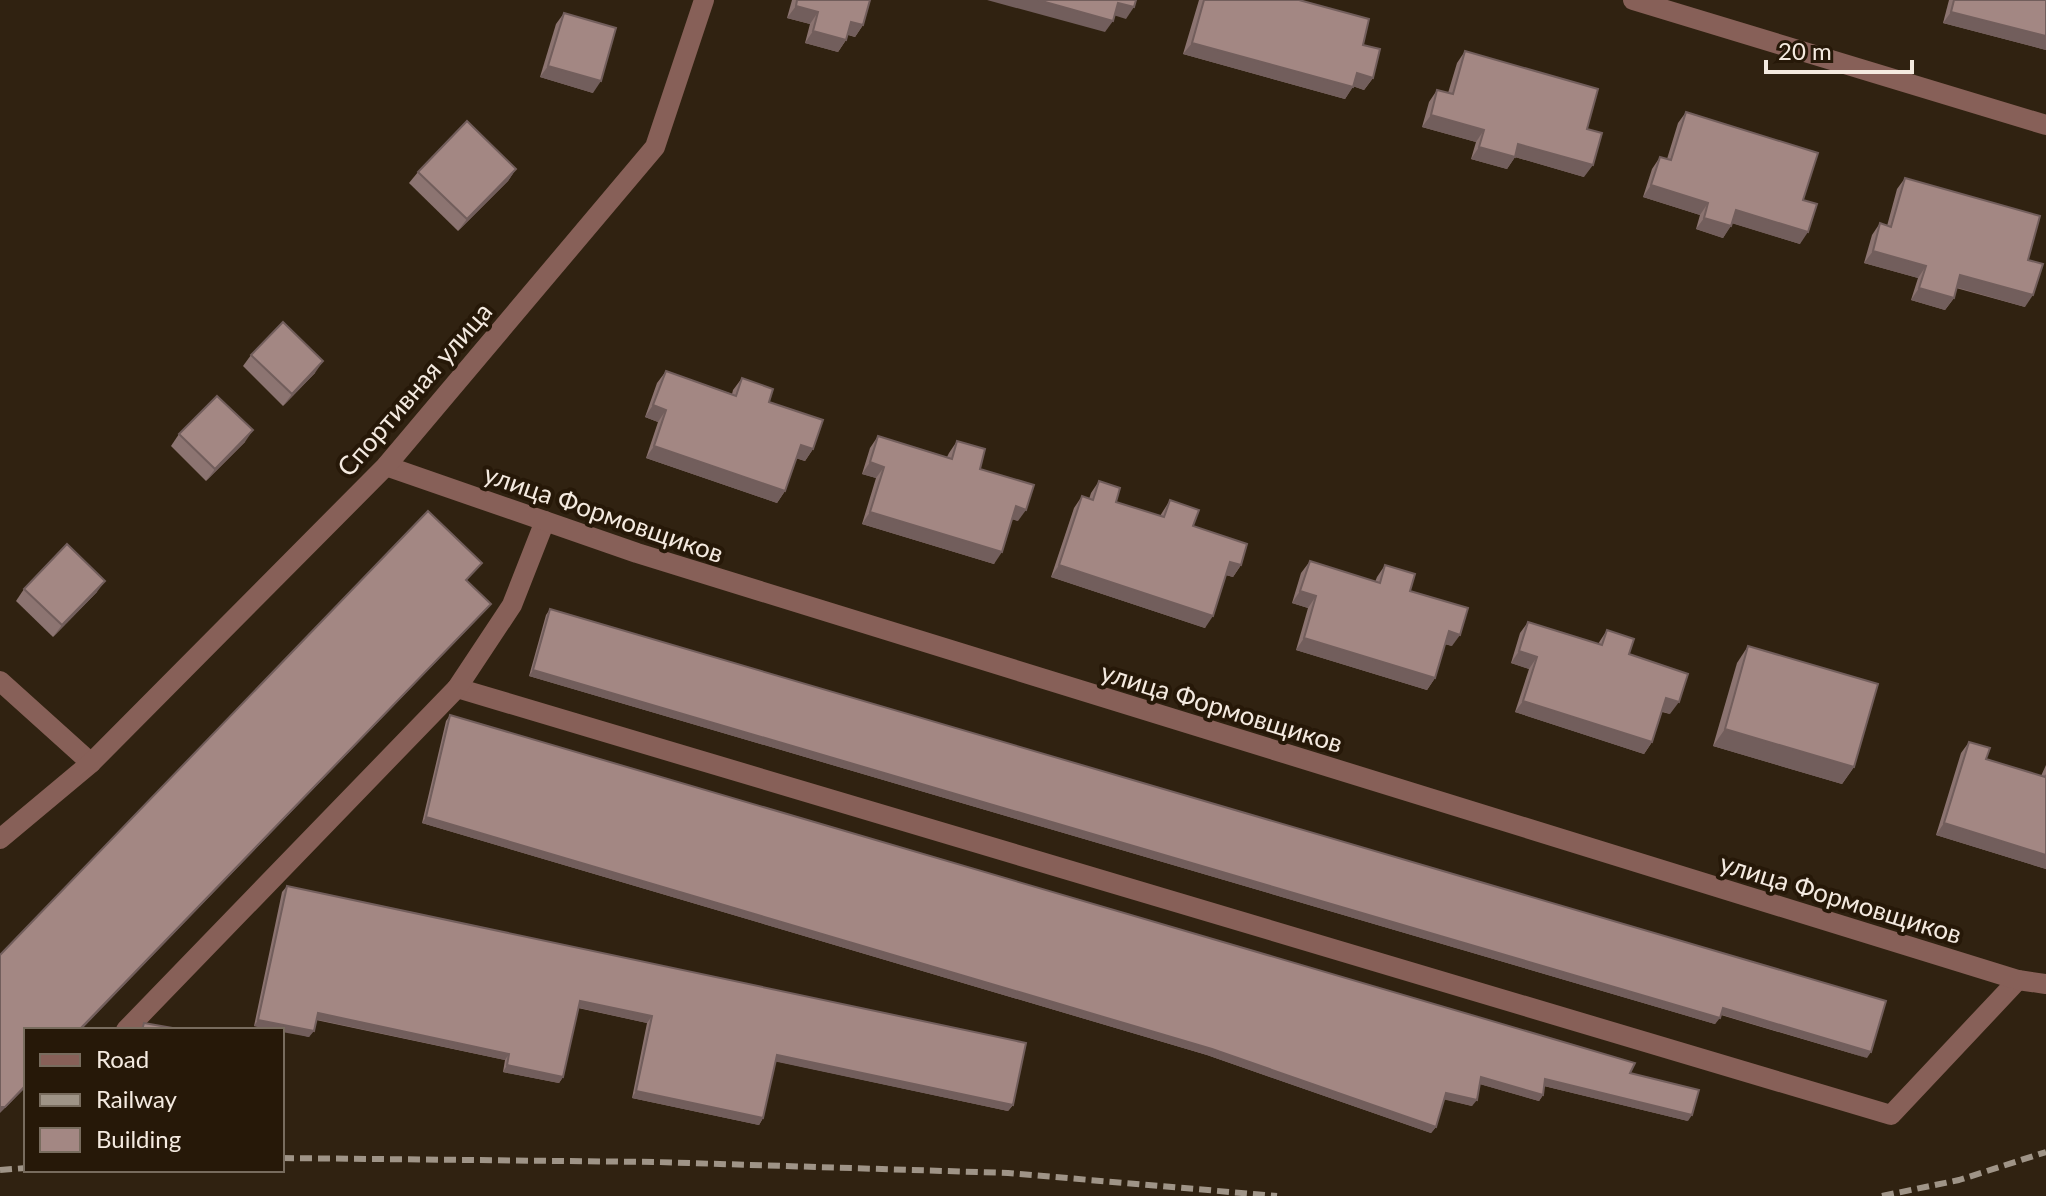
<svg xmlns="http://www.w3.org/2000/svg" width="2046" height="1196" viewBox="0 0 2046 1196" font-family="Lato,sans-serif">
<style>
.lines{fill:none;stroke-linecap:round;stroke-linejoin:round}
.lane{stroke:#876058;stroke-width:20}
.street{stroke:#876058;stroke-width:20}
.rail{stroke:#9f9487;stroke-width:6;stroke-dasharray:12 6;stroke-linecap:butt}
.wall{fill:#8c7471}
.shaded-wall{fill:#725e5c}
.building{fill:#a38783;stroke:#725e5c;stroke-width:2}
.labels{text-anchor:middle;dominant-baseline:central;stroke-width:8;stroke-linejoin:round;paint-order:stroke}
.street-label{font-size:26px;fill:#f4eae0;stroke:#261808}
</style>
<rect width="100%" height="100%" fill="#302211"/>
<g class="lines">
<g class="lane">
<polyline points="457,688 1891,1115 2018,980"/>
<polyline points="126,1030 457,688 512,605 545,521"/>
</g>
<g class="street">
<polyline points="1633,0 2046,125"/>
<polyline points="386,466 637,553 2018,980 2046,984"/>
<polyline points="0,681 91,763"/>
<polyline points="0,839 91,763 386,466 655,147 704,0"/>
</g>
<g class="rail">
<polyline points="282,1158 656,1162 1008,1173 1277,1196"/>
<polyline points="0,1170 26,1168"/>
<polyline points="1882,1196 1959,1180 2046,1152"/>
</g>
</g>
<g class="wall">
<polygon points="792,0 870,0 863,25 855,37 848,35 846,40 838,52 805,43 810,24 787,18"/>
<polygon points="1199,0 1299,0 1363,45 1373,78 1364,90 1353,86 1345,99 1183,54"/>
<polygon points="1949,0 2046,0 2046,50 1943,23"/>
<polygon points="564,13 593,93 540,77 556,24"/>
<polygon points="1465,51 1587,129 1584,177 1515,157 1507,169 1471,159 1476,142 1422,127 1429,102 1437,90 1448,93 1457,63"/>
<polygon points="1686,112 1803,200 1800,244 1732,223 1723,238 1696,229 1700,215 1643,197 1652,169 1660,157 1667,159 1678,123"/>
<polygon points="516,169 508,181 458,231 409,183 418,172"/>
<polygon points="1905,178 2028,260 2025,307 1956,288 1954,298 1945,310 1911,300 1918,278 1864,263 1872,235 1880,223 1887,226 1897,189"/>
<polygon points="251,355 315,373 283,406 243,366"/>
<polygon points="666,371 732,394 733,390 742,378 769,402 813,449 805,461 796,458 785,491 777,503 646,458 658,422 645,417 657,383"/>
<polygon points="179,434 245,442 206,481 171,446"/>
<polygon points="878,436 947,457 949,453 957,441 980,469 1018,521 1012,519 994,564 862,524 876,478 862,474 870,448"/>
<polygon points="1099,481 1116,502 1160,516 1170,500 1193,526 1241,565 1233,577 1226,575 1205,628 1051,577 1074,508 1082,496 1089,499 1091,493"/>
<polygon points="1310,561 1375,582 1377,577 1385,565 1410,591 1452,646 1445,644 1435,678 1427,690 1296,650 1308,608 1292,603 1301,573"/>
<polygon points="24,589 97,592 53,637 16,601"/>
<polygon points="550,609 1867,1058 1721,1015 1715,1024 529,676 546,615"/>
<polygon points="1528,622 1598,644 1607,630 1629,654 1670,714 1662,712 1652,742 1644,754 1515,712 1529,669 1511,663 1520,633"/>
<polygon points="1748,646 1854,767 1842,784 1713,746 1737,663"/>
<polygon points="450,715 1630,1073 1688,1121 1544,1086 1543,1095 1539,1101 1480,1084 1472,1106 1444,1099 1436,1127 1431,1133 1207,1055 422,823 446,721"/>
<polygon points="1969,742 1986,759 2041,776 2046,765 2046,869 1936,835 1961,753"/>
<polygon points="287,886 1013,1105 1008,1111 775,1061 763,1118 759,1125 632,1098 647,1023 578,1008 563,1077 559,1083 503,1072 505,1060 316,1020 309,1037 282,1030 274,1030 254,1026 282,892"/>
</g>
<g class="shaded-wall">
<polygon points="987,0 1038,0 1113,21 1105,32"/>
<polygon points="1118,3 1134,7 1126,19 1110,14"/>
<polygon points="796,6 818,12 810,24 787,18"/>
<polygon points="1951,12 2046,36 2046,50 1943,23"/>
<polygon points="851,22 863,25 855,37 843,33"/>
<polygon points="813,31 846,40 838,52 805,43"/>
<polygon points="1192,43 1353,87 1345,99 1183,54"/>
<polygon points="548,66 601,81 593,93 540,77"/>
<polygon points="1357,73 1373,78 1364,90 1349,85"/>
<polygon points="1431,115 1484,130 1476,142 1422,127"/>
<polygon points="1518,144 1593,165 1584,177 1515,157 1507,169 1471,159 1479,147"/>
<polygon points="516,169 508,181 458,231 467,219"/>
<polygon points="1651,185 1708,203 1700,215 1643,197"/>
<polygon points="1736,210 1808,232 1800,244 1728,222"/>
<polygon points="1704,218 1731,226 1723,238 1696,229"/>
<polygon points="1873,251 1926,266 1918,278 1864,263"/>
<polygon points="1960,275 2033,295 2025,307 1952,286"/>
<polygon points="1919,288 1954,298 1945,310 1911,300"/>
<polygon points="323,361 315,373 283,406 292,394"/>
<polygon points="653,405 666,410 658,422 645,417"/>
<polygon points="253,430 245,442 206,481 215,469"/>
<polygon points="801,445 813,449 805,461 792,457"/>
<polygon points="654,446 785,491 777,503 646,458"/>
<polygon points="870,462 884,467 876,478 862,474"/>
<polygon points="1016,506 1026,510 1018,521 1008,518"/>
<polygon points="870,512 1002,552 994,564 862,524"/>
<polygon points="1230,562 1241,565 1233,577 1222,574"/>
<polygon points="1059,565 1213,616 1205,628 1051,577"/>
<polygon points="105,581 97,592 53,637 62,625"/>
<polygon points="1300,591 1316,596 1308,608 1292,603"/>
<polygon points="491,604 486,610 81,1030 79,1030"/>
<polygon points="1449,631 1460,635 1452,646 1440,643"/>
<polygon points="1304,638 1435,678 1427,690 1296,650"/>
<polygon points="1519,651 1537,657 1529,669 1511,663"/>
<polygon points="533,670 1720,1018 1715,1024 529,676"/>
<polygon points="1666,698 1679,702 1670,714 1658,710"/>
<polygon points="1523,701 1652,742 1644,754 1515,712"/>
<polygon points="1725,729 1854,767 1842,784 1713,746"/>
<polygon points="426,817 1212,1049 1436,1127 1431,1133 1207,1055 422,823"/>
<polygon points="1944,823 2046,855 2046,869 1936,835"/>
<polygon points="580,1001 652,1016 647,1023 575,1007"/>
<polygon points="1723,1008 1871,1052 1867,1058 1719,1014"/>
<polygon points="318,1013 509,1054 505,1060 314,1019"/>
<polygon points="258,1020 314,1031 309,1037 282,1032 282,1030 274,1030 254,1026"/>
<polygon points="777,1055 1013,1105 1008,1111 773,1061"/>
<polygon points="507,1065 563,1077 559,1083 503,1072"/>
<polygon points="1481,1077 1543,1095 1539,1101 1476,1083"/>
<polygon points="1545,1079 1692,1115 1688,1121 1540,1085"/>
<polygon points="26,1085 26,1087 0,1113 0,1107"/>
<polygon points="636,1091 763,1118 759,1125 632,1098"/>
<polygon points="1446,1093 1477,1100 1472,1106 1442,1099"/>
</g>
<g class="building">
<polygon points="797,0 870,0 863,25 851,22 846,40 813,31 818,12 796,6"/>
<polygon points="1038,0 1136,0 1134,7 1118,3 1113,21"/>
<polygon points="1204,0 1299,0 1369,19 1363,45 1380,49 1373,78 1357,73 1353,87 1192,43"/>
<polygon points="1954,0 2046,0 2046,36 1951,12"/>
<polygon points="564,13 616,28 601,81 548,66"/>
<polygon points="1465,51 1598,89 1587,129 1602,133 1593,165 1518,144 1515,157 1479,147 1484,130 1431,115 1437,90 1453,94"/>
<polygon points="1686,112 1818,153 1803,200 1817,204 1808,232 1736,210 1731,226 1704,218 1708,203 1651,185 1660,157 1671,160"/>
<polygon points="467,121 516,169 467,219 418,172"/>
<polygon points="1905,178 2040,216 2028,260 2043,264 2033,295 1960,275 1954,298 1919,288 1926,266 1873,251 1880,223 1891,227"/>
<polygon points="283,322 323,361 292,394 251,355"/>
<polygon points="666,371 736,396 742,378 773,389 769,402 823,420 813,449 801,445 785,491 654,446 666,410 653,405"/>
<polygon points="217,396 253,430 215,469 179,434"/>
<polygon points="878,436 952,459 957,441 985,449 980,469 1034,485 1026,510 1016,506 1002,552 870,512 884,467 870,462"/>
<polygon points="1099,481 1120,488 1116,502 1164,517 1170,500 1199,510 1193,526 1247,544 1241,565 1230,562 1213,616 1059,565 1082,496 1093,500"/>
<polygon points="428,511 482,563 466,580 491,604 79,1030 26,1030 26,1085 5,1107 0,1107 0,955"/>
<polygon points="67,544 105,581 62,625 24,589"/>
<polygon points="1310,561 1380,583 1385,565 1415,574 1410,591 1468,608 1460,635 1449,631 1435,678 1304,638 1316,596 1300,591"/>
<polygon points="550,609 1886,1001 1871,1052 1723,1008 1720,1018 533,670"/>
<polygon points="1528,622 1602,645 1607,630 1634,639 1629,654 1688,674 1679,702 1666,698 1652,742 1523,701 1537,657 1519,651"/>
<polygon points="1748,646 1878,684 1854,767 1725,729"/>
<polygon points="450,715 1635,1063 1630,1073 1699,1090 1692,1115 1545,1079 1543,1095 1481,1077 1477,1100 1446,1093 1436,1127 1212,1049 426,817"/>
<polygon points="1969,742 1990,748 1986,759 2045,777 2046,775 2046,855 1944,823"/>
<polygon points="287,886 1026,1043 1013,1105 777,1055 763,1118 636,1091 652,1016 580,1001 563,1077 507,1065 509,1054 318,1013 314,1031 258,1020"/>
<polygon points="144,1023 184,1030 142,1030"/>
</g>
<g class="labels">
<g class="street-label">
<text transform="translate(414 389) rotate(-49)">Спортивная улица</text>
<text transform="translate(604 513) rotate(19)">улица Формовщиков</text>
<text transform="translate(1222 707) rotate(17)">улица Формовщиков</text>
<text transform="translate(1841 898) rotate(17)">улица Формовщиков</text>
</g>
</g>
<rect x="24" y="1028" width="260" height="144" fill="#261808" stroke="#786c5e" stroke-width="2"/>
<rect x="40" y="1054" width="40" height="12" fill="#876058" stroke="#786c5e" stroke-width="2"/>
<text x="96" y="1068" font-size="24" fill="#f4eae0">Road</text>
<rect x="40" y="1094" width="40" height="12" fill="#9f9487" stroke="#786c5e" stroke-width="2"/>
<text x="96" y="1108" font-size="24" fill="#f4eae0">Railway</text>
<rect x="40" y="1128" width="40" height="24" fill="#a38783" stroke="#786c5e" stroke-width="2"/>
<text x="96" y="1148" font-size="24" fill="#f4eae0">Building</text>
<path d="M1766 60v12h146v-12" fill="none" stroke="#f4eae0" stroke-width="4"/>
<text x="1778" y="60" font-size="24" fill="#f4eae0" stroke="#261808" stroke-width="6" paint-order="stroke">20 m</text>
</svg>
